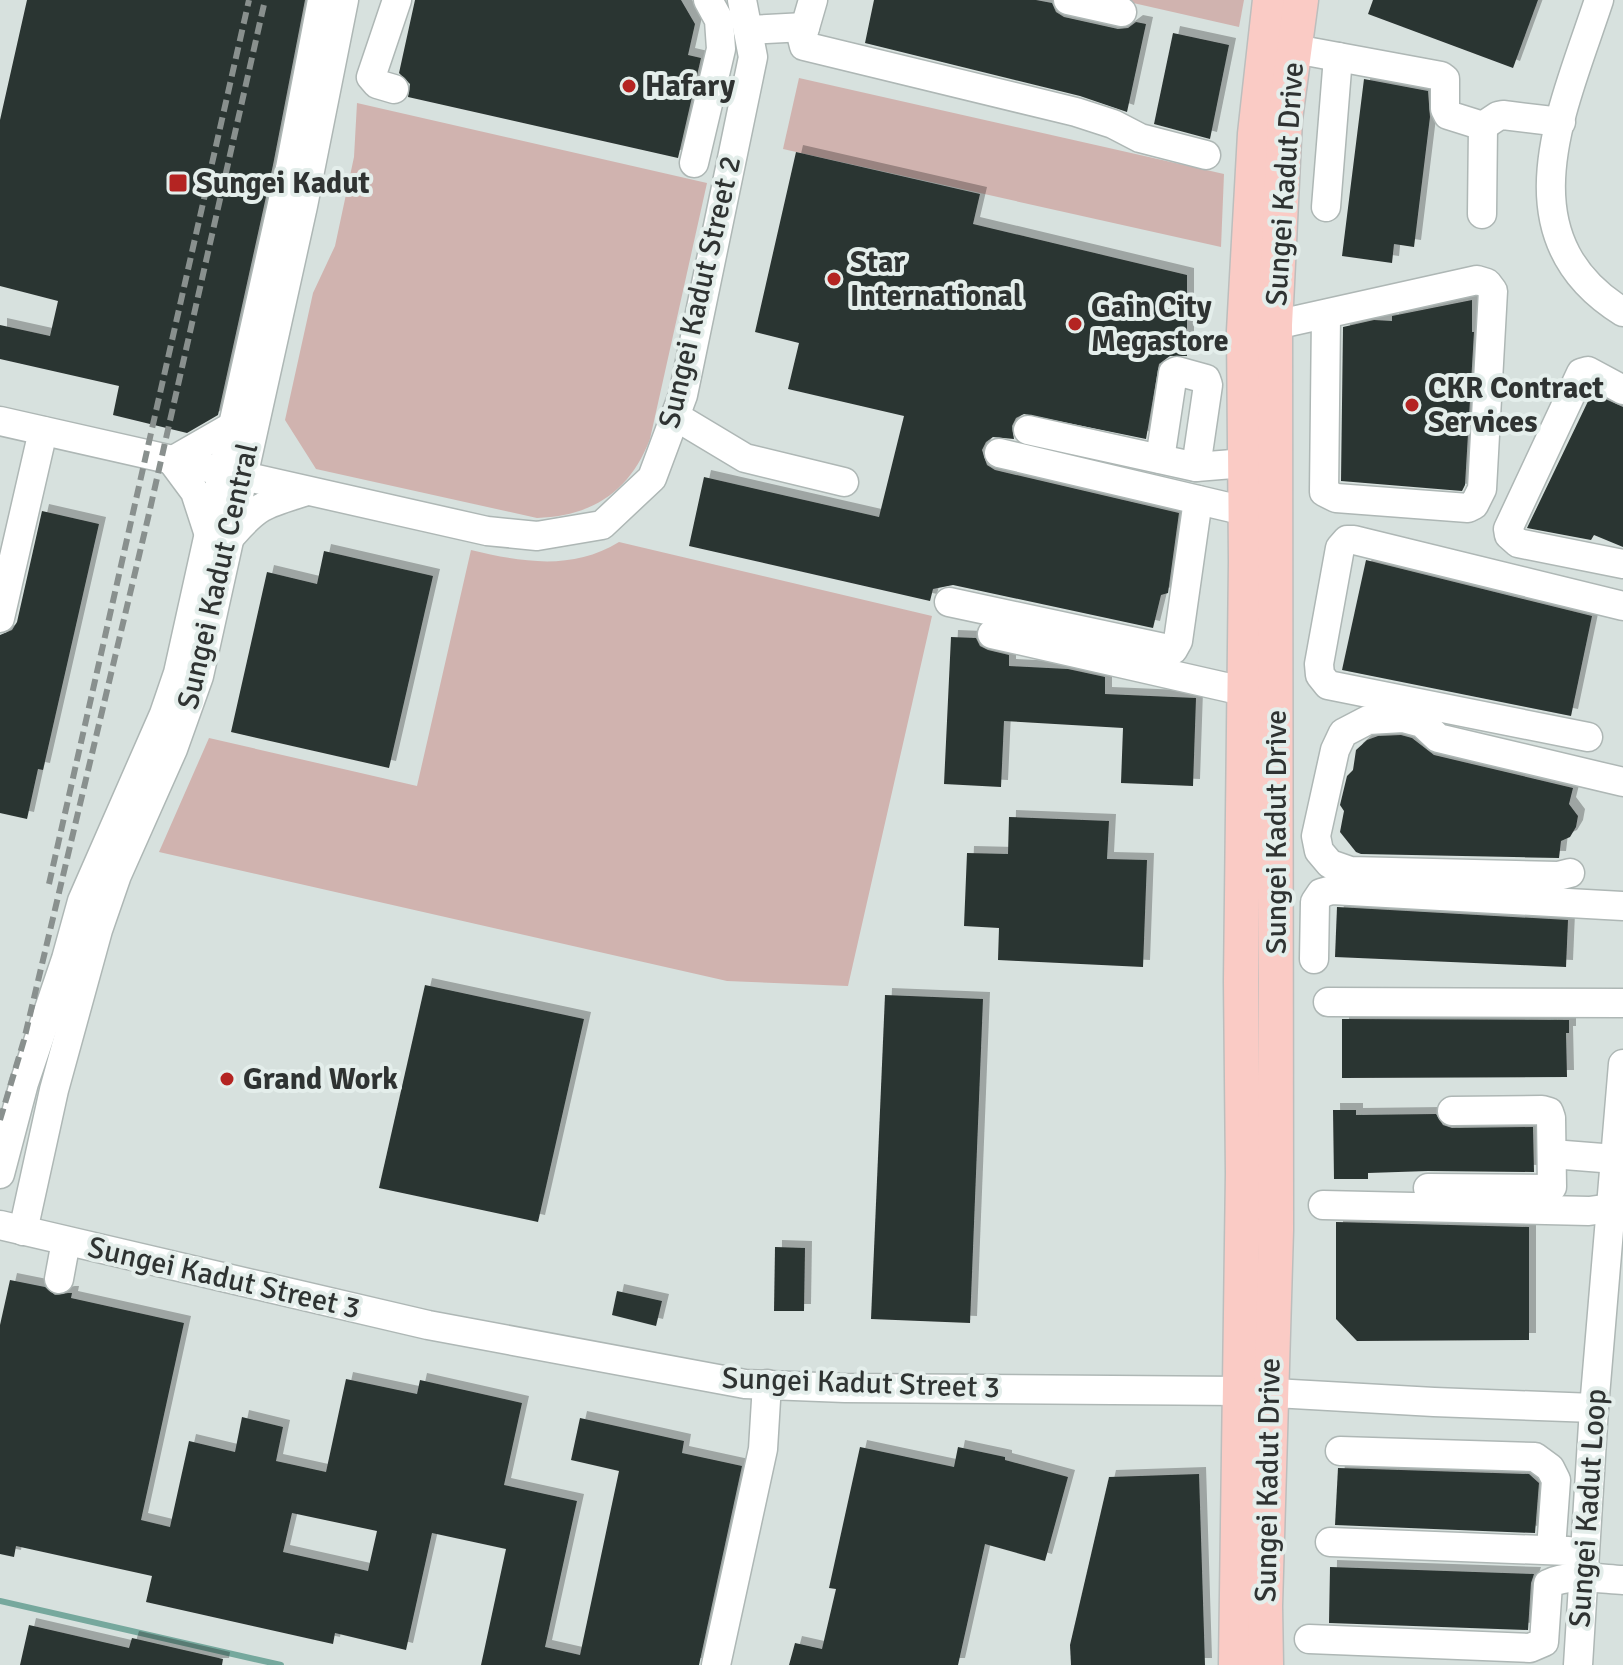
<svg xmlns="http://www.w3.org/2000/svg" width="1623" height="1665" viewBox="0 0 1623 1665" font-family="Signika,sans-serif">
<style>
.green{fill:#d0b3af}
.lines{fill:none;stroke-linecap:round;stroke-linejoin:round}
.stream{stroke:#76a89d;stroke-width:6}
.building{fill:#2c3432;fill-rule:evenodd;filter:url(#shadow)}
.minor-casing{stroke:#aeb7b5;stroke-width:31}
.major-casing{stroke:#bcbebd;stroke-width:37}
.minor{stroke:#fff;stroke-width:28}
.major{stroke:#facbc5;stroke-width:34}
.rail{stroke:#89908e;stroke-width:6;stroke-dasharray:12 6;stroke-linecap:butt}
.poi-dot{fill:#b42422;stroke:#e4eeeb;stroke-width:3}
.labels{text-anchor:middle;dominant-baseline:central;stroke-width:8;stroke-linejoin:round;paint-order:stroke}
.poi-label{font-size:30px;font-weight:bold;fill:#2f3332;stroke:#e4eeeb;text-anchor:start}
.street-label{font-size:30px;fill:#2f3332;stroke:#e4eeeb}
</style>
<defs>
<filter id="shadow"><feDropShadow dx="7" dy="-7" stdDeviation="0" flood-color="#0004"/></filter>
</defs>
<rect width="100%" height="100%" fill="#d7e1de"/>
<g class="green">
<polygon points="1120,0 1244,0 1239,27"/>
<polygon points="799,78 1224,174 1221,247 783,149"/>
<path d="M357,103L707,183L650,439C630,491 593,516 537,518L316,469L285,420L313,293L335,246L354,157Z"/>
<path d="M619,542L932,616L848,986L727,981L159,852L209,738L417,786L471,550C521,562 572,571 619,542Z"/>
</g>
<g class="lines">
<polyline class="stream" points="0,1601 281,1665"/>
</g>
<g class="building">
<polygon points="27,0 305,0 273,165 218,415 187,433 113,415 119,386 0,359 0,325 50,336 58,301 0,286 0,120"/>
<polygon points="415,0 681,0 695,24 688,55 701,58 678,158 408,97 410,84 399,73"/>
<polygon points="874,0 1036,0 1052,3 1056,12 1064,17 1118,29 1128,28 1136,22 1146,24 1127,112 1080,96 865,43"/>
<polygon points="1373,0 1538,0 1513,68 1368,14"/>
<polygon points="1173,33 1229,45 1210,139 1154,124"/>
<polygon points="1364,79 1428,91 1430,117 1414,247 1394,244 1392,263 1342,256"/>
<polygon points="796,152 980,194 973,224 1187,275 1187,356 1170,356 1159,364 1146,439 1024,414 1016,418 1012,426 1014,439 993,437 986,442 982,450 987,465 995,470 1179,513 1168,593 1161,595 1153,628 953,585 933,589 930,601 689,546 704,477 879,517 904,416 788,389 799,343 755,332"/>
<polygon points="1472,300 1472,332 1474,332 1465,485 1462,491 1341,481 1343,327 1374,320 1392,321 1392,316"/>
<polygon points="1592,393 1623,407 1623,547 1594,535 1591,540 1527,528"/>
<polygon points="42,511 99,524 43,770 38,769 27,819 0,813 0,635 12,630 17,622"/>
<polygon points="324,551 433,576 389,768 231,732 267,572 317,584"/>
<polygon points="1366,560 1592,616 1571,716 1342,670"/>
<polygon points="951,637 976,638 980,646 988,650 1009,655 1009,666 1068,669 1105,677 1105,694 1196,698 1193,786 1121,783 1123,728 1004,721 1001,787 944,784"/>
<polygon points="1401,735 1412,738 1434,755 1573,788 1569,804 1578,816 1576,827 1570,837 1561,841 1559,858 1361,854 1356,852 1340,832 1344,811 1340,805 1347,776 1353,770 1356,750 1367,740 1378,736"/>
<polygon points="1009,817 1109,821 1107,859 1147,860 1143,967 998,960 999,928 964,926 967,853 1008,854"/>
<polygon points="1337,907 1568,920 1566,967 1335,957"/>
<polygon points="425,985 584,1019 538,1222 379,1188"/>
<polygon points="885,995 983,999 970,1323 871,1319"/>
<polygon points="1342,1019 1569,1020 1569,1033 1566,1033 1567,1077 1342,1078"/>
<polygon points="1333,1110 1356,1110 1356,1115 1436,1114 1443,1125 1452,1128 1533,1127 1534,1172 1428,1171 1368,1173 1368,1179 1334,1179"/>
<polygon points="1336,1222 1529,1227 1529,1340 1357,1341 1336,1319"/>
<polygon points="775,1247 805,1248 804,1311 774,1311"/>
<path d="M10,1280L45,1287L55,1295L68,1293H72L71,1298L184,1323L141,1520L170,1527L189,1441L235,1452L242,1417L283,1427L276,1461L326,1472L346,1379L417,1394L420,1380L522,1403L504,1485L577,1501L545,1647L580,1655L619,1471L571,1460L580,1418L684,1441L682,1453L742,1466L699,1665H481L506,1549L432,1533L406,1650L335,1633L333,1644L146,1602L152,1576L16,1546L14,1557L0,1554V1325ZM292,1513L377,1531L368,1571L283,1552Z"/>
<polygon points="617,1291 662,1301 656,1326 612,1315"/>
<polygon points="860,1447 954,1467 958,1447 1005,1457 1005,1460 1068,1477 1045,1561 985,1544 958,1665 789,1665 795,1643 822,1649 836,1589 829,1588"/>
<polygon points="1338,1468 1529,1474 1539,1483 1535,1533 1335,1525"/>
<polygon points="1199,1474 1205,1665 1071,1665 1070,1645 1109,1477"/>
<polygon points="1330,1567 1534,1574 1531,1583 1528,1630 1329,1623"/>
<polygon points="29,1625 129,1648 132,1638 223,1659 222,1665 20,1665"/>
</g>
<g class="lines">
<g class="minor-casing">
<g id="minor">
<polyline points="813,0 802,38 804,46 1076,112 1113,124 1140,138 1206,155"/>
<polyline points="1068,0 1122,12"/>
<path d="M1599,0C1564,107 1500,236 1623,312"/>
<polyline points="748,30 805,27"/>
<polyline points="1295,49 1441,76 1445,79 1445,109 1448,115 1483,126"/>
<polyline points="394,89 377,84 371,77 397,0"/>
<polyline points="1483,126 1498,116 1503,115 1561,122"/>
<polyline points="694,163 721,49 719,20 708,0"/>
<polyline points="1326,207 1338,57"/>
<polyline points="1482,214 1483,126"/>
<polyline points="1275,325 1477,280 1487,283 1493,291 1482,489 1474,505 1468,508 1336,498 1324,492 1326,316"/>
<polyline points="1623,390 1588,371 1581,373 1508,529 1509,535 1518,543 1623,564"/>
<polyline points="675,416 745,458 844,482"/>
<polyline points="0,421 487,531 537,536 602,525 652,478 683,395 753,57 742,0"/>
<polyline points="1028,430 1196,467 1245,463"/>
<polyline points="999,453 1245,511"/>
<polyline points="1160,459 1173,373 1177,371 1206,379 1208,385 1196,467"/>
<polyline points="172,461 195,492 208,532"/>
<polyline points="172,461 233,426"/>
<path d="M232,535C259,504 266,504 304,492"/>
<polyline points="949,602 1173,650 1178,641 1198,500"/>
<polyline points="0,618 43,431"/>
<polyline points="992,634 1243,691"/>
<polyline points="1588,737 1328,685 1320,675 1319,664 1340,548 1347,540 1354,540 1623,606"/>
<polyline points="1570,873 1558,876 1350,871 1330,864 1319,851 1316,836 1335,750 1343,733 1368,720 1403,718 1422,723 1438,738 1623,782"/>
<polyline points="1314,959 1315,902 1321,893 1332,890 1623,906"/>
<polyline points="1328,1002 1623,1003"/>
<polyline points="1552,1154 1615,1159"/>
<polyline points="0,1174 24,1083 66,959 82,901 164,714 178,673 290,168 322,0"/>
<polyline points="1428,1188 1550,1189 1552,1187 1551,1118 1549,1112 1542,1110 1452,1111"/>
<polyline points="1323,1205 1589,1211 1611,1208"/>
<polyline points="0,1225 428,1325 745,1384 845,1388 1241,1391 1434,1402 1594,1408"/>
<polyline points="23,1231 54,1090 98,930 117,875 173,749 199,676 303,206 344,0"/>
<polyline points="59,1279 66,1241"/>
<polyline points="1340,1451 1535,1457 1550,1468 1556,1480 1551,1549"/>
<polyline points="1330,1542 1568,1551"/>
<path d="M1309,1639L1530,1648L1544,1642L1548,1584C1569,1573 1600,1579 1623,1580"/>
<polyline points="716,1665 763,1449 767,1384"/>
<polyline points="1578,1665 1594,1408 1623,1064"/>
</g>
</g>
<g class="major-casing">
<g id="major">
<polyline points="1236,1665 1243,1173 1241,981 1246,562 1244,331 1255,134 1270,0"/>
<polyline points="1266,1665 1265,1606 1276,1230 1275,325 1285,119 1301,0"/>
</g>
</g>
<use href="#minor" class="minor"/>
<use href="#major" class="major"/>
<g class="rail">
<polyline points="49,884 249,0"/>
<polyline points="0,1120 24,1040 148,518 265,0"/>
</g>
</g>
<g class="poi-dot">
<circle cx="629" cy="86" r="8"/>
<rect x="168" y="173" width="20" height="20" rx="4"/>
<circle cx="834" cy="279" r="8"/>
<circle cx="1075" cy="324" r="8"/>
<circle cx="1412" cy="405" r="8"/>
<circle cx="227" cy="1079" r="8"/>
</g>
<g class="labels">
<g class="poi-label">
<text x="645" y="86">Hafary</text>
<text x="196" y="183">Sungei Kadut</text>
<text x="850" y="262">Star<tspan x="850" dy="34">International</tspan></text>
<text x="1091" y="307">Gain City<tspan x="1091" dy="34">Megastore</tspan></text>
<text x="1428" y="388">CKR Contract<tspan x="1428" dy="34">Services</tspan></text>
<text x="243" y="1079">Grand Work</text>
</g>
<g class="street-label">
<text transform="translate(1285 184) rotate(-86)">Sungei Kadut Drive</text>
<text transform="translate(700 292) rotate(-77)">Sungei Kadut Street 2</text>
<text transform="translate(218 576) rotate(-77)">Sungei Kadut Central</text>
<text transform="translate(1276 832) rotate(-90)">Sungei Kadut Drive</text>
<text transform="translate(224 1278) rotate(13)">Sungei Kadut Street 3</text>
<text transform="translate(861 1383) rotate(2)">Sungei Kadut Street 3</text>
<text transform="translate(1268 1480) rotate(-89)">Sungei Kadut Drive</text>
<text transform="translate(1588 1508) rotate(-86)">Sungei Kadut Loop</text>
</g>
</g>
</svg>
